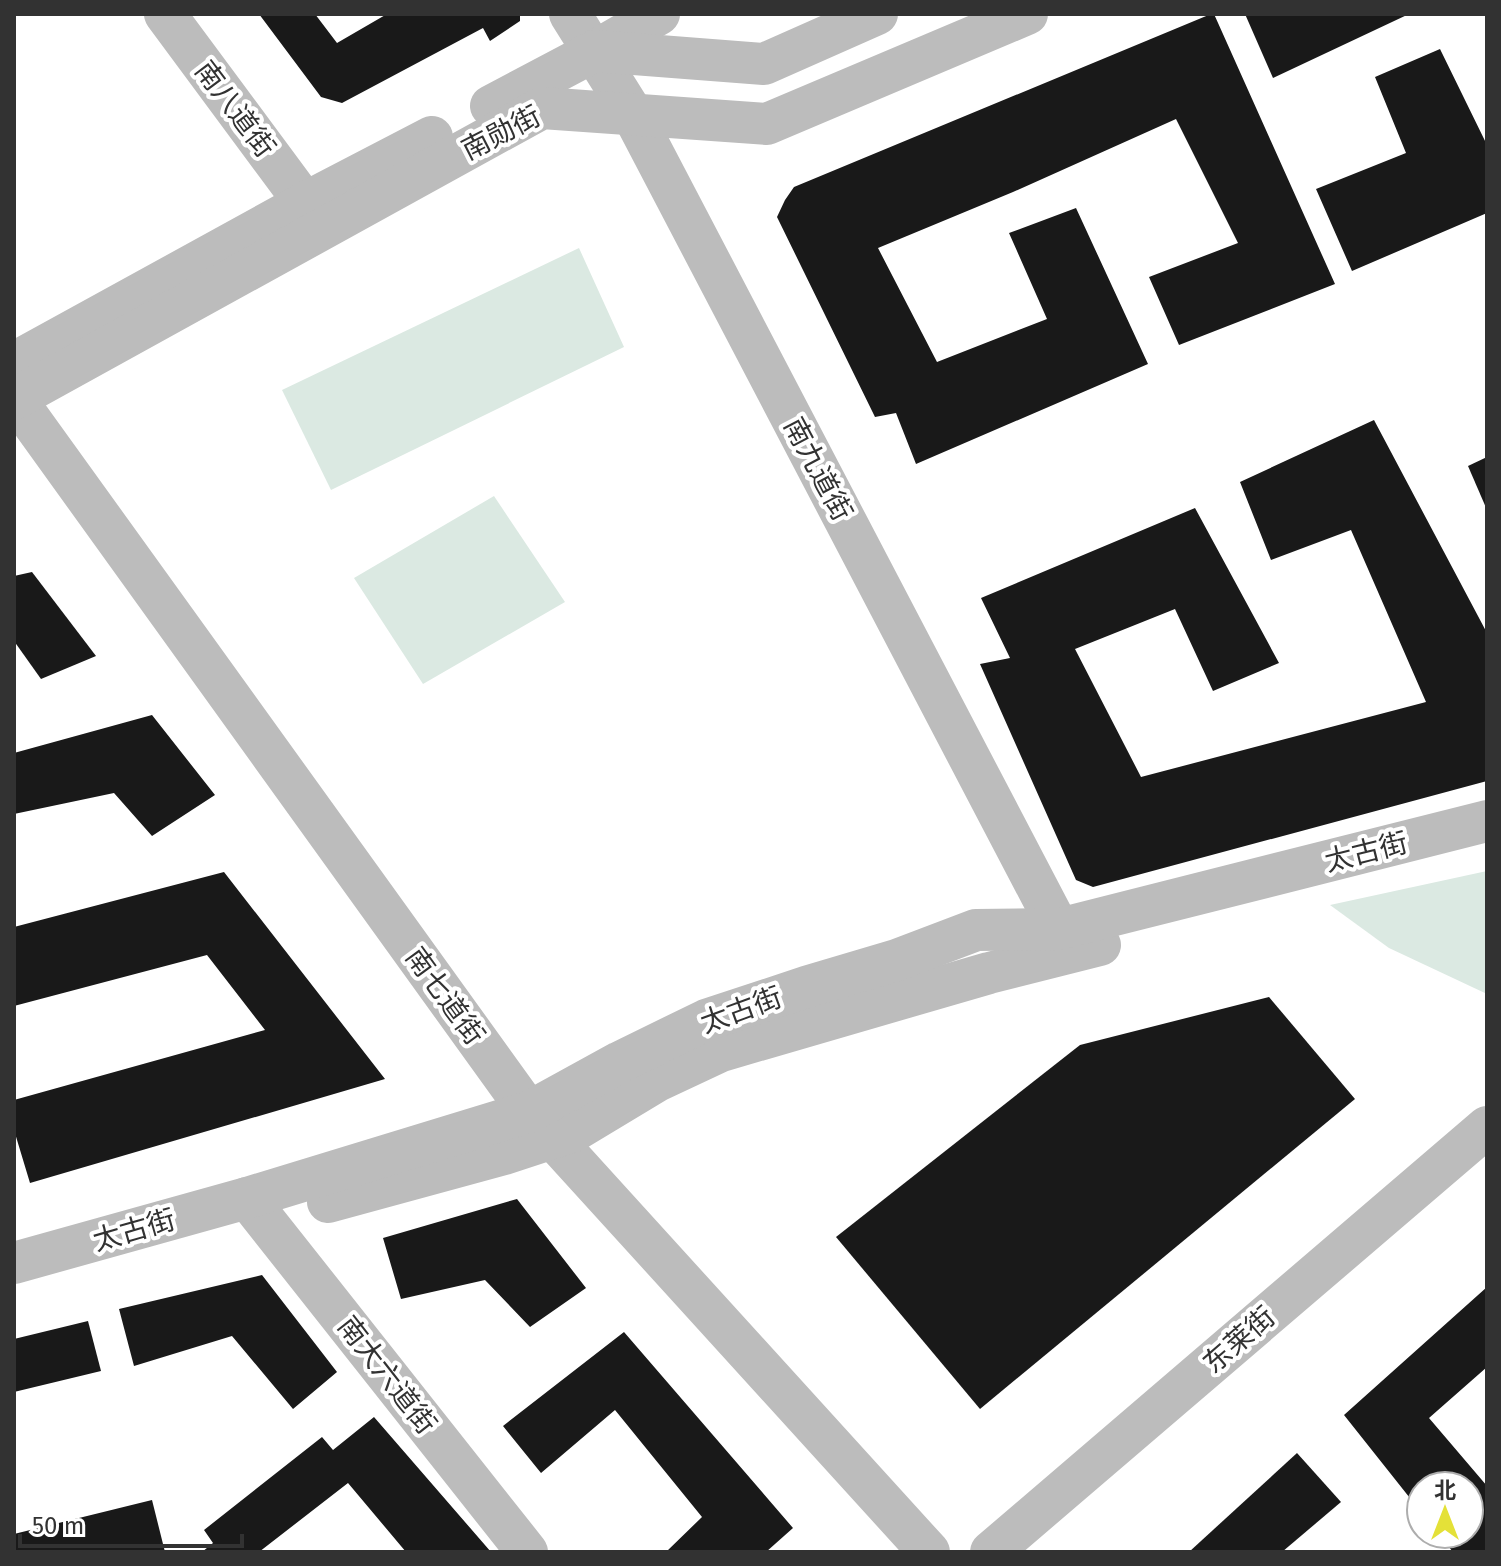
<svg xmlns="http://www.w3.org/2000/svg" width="1501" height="1566" viewBox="0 0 1501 1566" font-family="'Fira Sans','Noto Sans SC',sans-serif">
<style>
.green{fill:#dbe9e2}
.building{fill:#191919}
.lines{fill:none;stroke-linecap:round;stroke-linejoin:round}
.secondary{stroke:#bcbcbc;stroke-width:42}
.labels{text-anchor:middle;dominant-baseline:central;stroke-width:8;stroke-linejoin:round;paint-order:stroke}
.street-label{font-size:28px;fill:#323232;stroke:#fff}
</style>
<rect width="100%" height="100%" fill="#fff"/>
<g class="green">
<polygon points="579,248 624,347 331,490 282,390"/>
<polygon points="494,496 565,602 423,684 354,578"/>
<polygon points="1487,871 1487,994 1389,948 1330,905"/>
</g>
<g class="building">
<polygon points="259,14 315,14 337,43 387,14 520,14 520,21 490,41 483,28 342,103 321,97"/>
<polygon points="1211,14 1214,14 1335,284 1179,345 1149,277 1238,243 1176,119 1013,192 878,248 937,362 1047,319 1009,233 1076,208 1148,364 916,464 896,413 875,417 777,217 785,200 794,187"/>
<polygon points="1245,14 1409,14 1273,78"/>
<polygon points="1440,49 1487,145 1487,213 1352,271 1316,189 1406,153 1375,77"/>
<polygon points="1374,420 1487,633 1487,781 1093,887 1076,880 980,664 1010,658 981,598 1195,508 1279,663 1213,691 1175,609 1075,649 1141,777 1426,702 1351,530 1271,560 1240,482"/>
<polygon points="1487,457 1487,510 1468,466"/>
<polygon points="32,572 96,656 41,679 14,641 14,576"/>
<polygon points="152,715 215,795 152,836 114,793 14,814 14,753"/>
<polygon points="224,872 385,1079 30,1183 14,1130 14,1100 265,1030 207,955 14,1006 14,927"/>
<polygon points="1269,997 1355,1099 980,1409 836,1237 1080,1045"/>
<polygon points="517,1199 586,1288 530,1327 485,1280 401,1299 383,1238"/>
<polygon points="262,1275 337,1372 293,1409 232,1336 134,1366 119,1309"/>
<polygon points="1487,1287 1487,1367 1429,1418 1487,1486 1487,1552 1453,1552 1438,1534 1469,1534 1469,1486 1421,1486 1421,1512 1344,1415"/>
<polygon points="88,1321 101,1371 14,1392 14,1339"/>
<polygon points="624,1332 793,1528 766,1552 666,1552 702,1517 615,1410 541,1473 503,1426"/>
<polygon points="374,1417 491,1552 406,1552 348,1483 259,1552 202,1552 213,1543 204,1530 322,1437 333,1450"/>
<polygon points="1297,1453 1341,1502 1282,1552 1189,1552"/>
<polygon points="152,1500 165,1552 14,1552 14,1534"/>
</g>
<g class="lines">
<g class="secondary">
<polyline points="165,14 305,203"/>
<polyline points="570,14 632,113 1059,929"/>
<polyline points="595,51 659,14"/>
<polyline points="491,106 595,51 764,64 877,14"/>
<polyline points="14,363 305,203 432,137"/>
<polyline points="14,397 529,1112 929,1552"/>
<polyline points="14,399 542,108 767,124 1027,14"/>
<polyline points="247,1198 527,1552"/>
<polyline points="328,1202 504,1154 574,1131 657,1081 721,1051 989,973 1100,945"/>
<polyline points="14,1263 247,1198 529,1112 620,1062 706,1020 806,987 897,960 976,930 1059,929 1487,821"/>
<polyline points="991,1552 1487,1127"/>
</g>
</g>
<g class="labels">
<g class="street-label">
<text transform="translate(235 109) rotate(53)">南八道街</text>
<text transform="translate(501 133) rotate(-27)">南勋街</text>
<text transform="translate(818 469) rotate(62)">南九道街</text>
<text transform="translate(1366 852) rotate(-14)">太古街</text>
<text transform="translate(445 996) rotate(54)">南七道街</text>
<text transform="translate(741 1010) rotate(-20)">太古街</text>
<text transform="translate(134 1230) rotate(-16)">太古街</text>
<text transform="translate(1239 1340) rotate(-41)">东莱街</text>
<text transform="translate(387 1375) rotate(52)">南大六道街</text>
</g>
</g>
<rect width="1501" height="1566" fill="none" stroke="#323232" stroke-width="32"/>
<g transform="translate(1445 1510)"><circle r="38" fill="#ffffff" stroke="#adadad" stroke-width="2"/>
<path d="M0-6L14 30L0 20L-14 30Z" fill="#e4e138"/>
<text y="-12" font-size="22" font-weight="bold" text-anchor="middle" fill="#323232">北</text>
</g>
<path d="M20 1534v12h222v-12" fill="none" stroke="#323232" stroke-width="4"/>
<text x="32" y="1534" font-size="24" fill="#323232" stroke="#ffffff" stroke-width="6" paint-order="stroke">50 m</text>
</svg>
